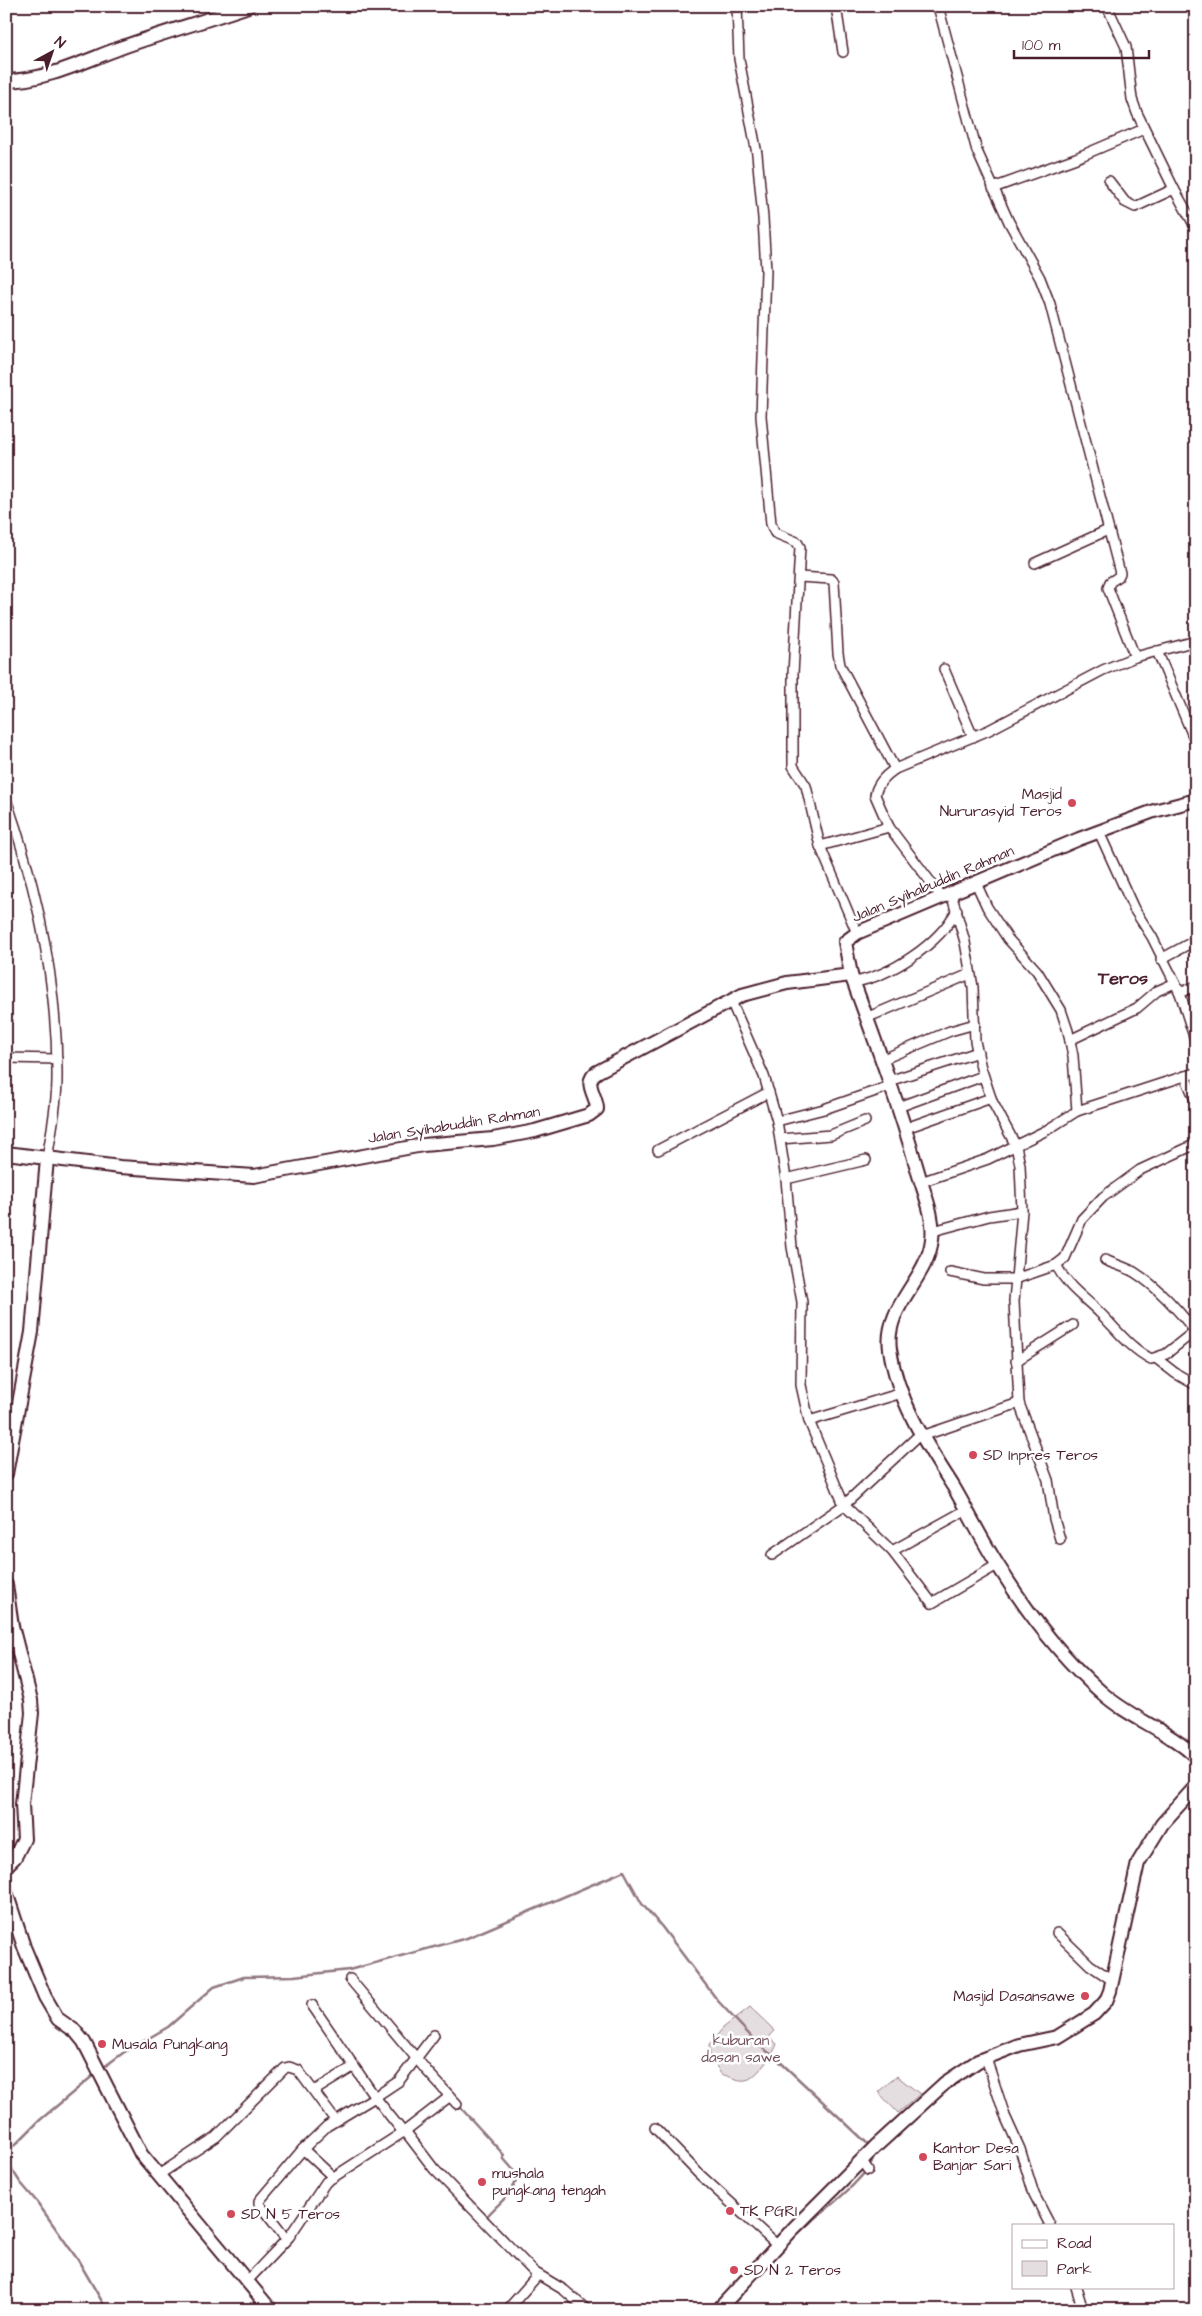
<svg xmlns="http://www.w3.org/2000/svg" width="1202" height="2316" viewBox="0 0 1202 2316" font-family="'Architects Daughter',sans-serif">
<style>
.green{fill:#e5dee0;stroke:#987e86}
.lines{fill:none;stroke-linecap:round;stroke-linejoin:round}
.stream{stroke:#91787e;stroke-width:2.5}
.street-casing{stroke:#4a1f2b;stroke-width:12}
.secondary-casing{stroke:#4a1f2b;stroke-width:16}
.street{stroke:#fff;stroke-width:9}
.secondary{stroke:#fff;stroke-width:12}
.poi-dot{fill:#d1495b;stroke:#fff;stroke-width:2}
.labels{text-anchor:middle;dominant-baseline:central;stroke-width:5;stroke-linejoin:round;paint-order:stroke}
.poi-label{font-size:15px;fill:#4a1f2b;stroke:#fff;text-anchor:start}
.street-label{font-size:15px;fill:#4a1f2b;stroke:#fff}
.park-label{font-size:15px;fill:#714f58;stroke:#fff}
.quarter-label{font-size:18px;font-weight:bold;fill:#4a1f2b;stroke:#fff}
</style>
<rect width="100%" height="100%" fill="#fff"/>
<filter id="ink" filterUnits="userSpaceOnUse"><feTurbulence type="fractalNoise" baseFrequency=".02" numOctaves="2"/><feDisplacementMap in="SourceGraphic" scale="10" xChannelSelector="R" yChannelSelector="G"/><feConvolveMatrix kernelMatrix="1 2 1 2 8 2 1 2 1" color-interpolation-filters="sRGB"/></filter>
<g filter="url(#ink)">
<g class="green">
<path d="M750,2007L772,2028L774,2032L769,2037L777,2044C775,2052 758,2075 749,2079C741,2083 729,2076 721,2074L710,2055L709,2045L723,2028Z"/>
<polygon points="897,2076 920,2094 898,2113 878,2092"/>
</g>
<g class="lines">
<g class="stream">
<polyline points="104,2067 123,2053 168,2027 214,1987 244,1977 294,1976 349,1970 467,1938 624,1871 642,1904 662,1927 718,2001 760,2046 776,2058 870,2146"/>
<path d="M459,2106L504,2155L503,2158L517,2174C517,2193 495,2205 485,2219"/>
<polyline points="6,2150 15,2145 40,2120 95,2074"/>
<polyline points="6,2160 20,2182 37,2202 78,2260 107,2310"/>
<path d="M795,2236C818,2214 866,2182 876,2153"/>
</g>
<g class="street-casing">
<g id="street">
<polyline points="737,6 739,59 757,154 763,218 766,271 761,416 771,524 775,533 797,542 800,547 793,674 793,766 806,786 820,846 857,933"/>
<polyline points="836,6 843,52"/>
<polyline points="938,6 977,151 1009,222 1040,278 1050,304 1120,573 1118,577 1110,582 1108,588 1135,657"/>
<polyline points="1107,6 1126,47 1132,99 1137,113 1174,189 1196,228"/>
<polyline points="1109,181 1125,202 1135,207 1174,189"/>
<polyline points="993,188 1076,158 1144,129"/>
<polyline points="1035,563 1108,530"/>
<polyline points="799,577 831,579 834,582 838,653 840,665 895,769"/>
<polyline points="1157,651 1196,743"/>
<polyline points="944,669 973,737"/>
<path d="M6,799C37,888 58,985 57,1079C57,1106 51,1133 47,1159"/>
<polyline points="889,827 942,897"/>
<polyline points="1099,832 1134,909 1152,937 1180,993 1196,1043"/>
<path d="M820,846L889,827L875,795C877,784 886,775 895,769L989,730L1103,670L1135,657L1196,641"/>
<polyline points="976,883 987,907 1008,939 1037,971 1061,1010 1068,1031 1073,1056 1077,1111"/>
<polyline points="1161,959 1196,940"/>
<path d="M854,982C891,976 939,944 957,910"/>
<polyline points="1180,993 1196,986"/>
<polyline points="731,1001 764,1076 777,1121 786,1179 792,1247 802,1302 801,1385 809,1421 844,1505 892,1551"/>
<polyline points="866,1018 970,974"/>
<polyline points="1070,1040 1137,1008 1157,991 1175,983"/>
<polyline points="6,1058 57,1059"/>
<polyline points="881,1060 950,1031 975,1024"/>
<polyline points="1196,1073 1185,1076 1196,1102"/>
<polyline points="889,1081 978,1052"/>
<polyline points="898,1107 983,1076"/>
<polyline points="777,1121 824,1109 890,1086"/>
<polyline points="906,1128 991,1098"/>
<polyline points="780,1139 831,1135 865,1121"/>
<polyline points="658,1150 769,1092"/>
<polyline points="786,1179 866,1160"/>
<polyline points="921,1182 988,1159 1047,1130 1077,1111 1185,1076"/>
<polyline points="933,1231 989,1216 1022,1211"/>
<path d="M1105,1260C1114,1264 1125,1267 1134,1272C1158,1287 1177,1309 1195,1331"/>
<path d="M1056,1265C1069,1289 1083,1296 1101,1314C1117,1330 1130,1348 1151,1359L1166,1354L1196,1330"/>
<polyline points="950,1272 984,1279 1015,1279 1056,1265 1065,1258 1082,1219 1103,1197 1140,1170 1196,1144"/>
<polyline points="1157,1359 1175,1373 1196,1385"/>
<polyline points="1016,1361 1073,1325"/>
<polyline points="1019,1403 1048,1480 1054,1519 1060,1539"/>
<polyline points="809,1421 902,1393"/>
<polyline points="966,1510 892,1551 932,1603 997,1565"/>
<polyline points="772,1555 844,1505 916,1438 1019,1403 1014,1301 1022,1211 1020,1165 1016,1146 992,1101 981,1068 975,1041 973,987 965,942 951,893"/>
<polyline points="1057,1933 1090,1965 1112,1980"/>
<polyline points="350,1979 427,2071 457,2104"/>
<polyline points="312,2005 375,2097 399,2081 434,2035"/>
<polyline points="986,2058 1005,2116 1020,2149 1034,2194 1050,2225"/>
<polyline points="314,2091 353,2067"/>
<polyline points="655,2128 698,2173 778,2246"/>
<polyline points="405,2131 449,2097"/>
<polyline points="303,2149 333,2177"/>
<polyline points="862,2161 868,2170"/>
<polyline points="163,2172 216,2137 285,2068 289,2067 298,2070 335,2120"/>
<polyline points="283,2235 259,2204 259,2201 303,2149 327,2126 375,2097 403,2132"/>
<polyline points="250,2278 289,2237 326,2182 405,2131 434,2169 534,2272 564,2290 587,2310"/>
<polyline points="1076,2287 1083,2310"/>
<polyline points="507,2310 538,2275"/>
</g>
</g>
<g class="secondary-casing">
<g id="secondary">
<path d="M6,81C47,80 82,62 120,48C162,33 205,21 248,6"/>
<path d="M851,975C875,1040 899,1105 918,1172C924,1193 935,1217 932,1239C928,1279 884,1306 890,1349C897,1400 926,1444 953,1486C969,1513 982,1541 999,1567C1027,1612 1061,1657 1101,1692C1129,1718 1168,1730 1196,1757"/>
<path d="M6,1153L120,1167L254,1176L423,1145L493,1139L535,1131L589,1115L597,1109C597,1095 582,1083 597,1072L742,995L787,983L851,975L845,942L857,933L1079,839L1154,811L1196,800"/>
<polyline points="6,1474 32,1332 47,1159"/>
<polyline points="6,1585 12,1626 31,1700 32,1713 22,1804 24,1839 15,1857 6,1866"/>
<polyline points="6,1892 24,1947 45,1997 58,2019 75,2031 84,2042 141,2154 271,2310"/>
<polyline points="718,2310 793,2229 876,2146 945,2083 978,2061 1019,2045 1057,2037 1094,2014 1106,2001 1110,1991 1138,1863 1162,1824 1196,1786"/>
</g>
</g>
<use href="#street" class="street"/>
<use href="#secondary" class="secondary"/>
</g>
</g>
<g class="poi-dot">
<circle cx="1072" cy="803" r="5"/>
<circle cx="973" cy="1455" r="5"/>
<circle cx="1085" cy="1996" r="5"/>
<circle cx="102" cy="2044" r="5"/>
<circle cx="923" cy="2157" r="5"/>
<circle cx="482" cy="2182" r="5"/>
<circle cx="730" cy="2211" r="5"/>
<circle cx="231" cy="2214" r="5"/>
<circle cx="734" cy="2270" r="5"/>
</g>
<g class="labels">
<g class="poi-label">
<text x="1062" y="794" text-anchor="end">Masjid<tspan x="1062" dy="17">Nururasyid Teros</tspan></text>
<text x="983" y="1455">SD Inpres Teros</text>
<text x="1075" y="1996" text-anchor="end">Masjid Dasansawe</text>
<text x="112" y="2044">Musala Pungkang</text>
<text x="933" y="2148">Kantor Desa<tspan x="933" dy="17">Banjar Sari</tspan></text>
<text x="492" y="2173">mushala<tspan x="492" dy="17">pungkang tengah</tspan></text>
<text x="740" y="2211">TK PGRI</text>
<text x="241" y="2214">SD N 5 Teros</text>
<text x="744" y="2270">SD N 2 Teros</text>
</g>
<g class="street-label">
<text transform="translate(933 884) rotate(-23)">Jalan Syihabuddin Rahman</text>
<text transform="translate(454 1125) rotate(-9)">Jalan Syihabuddin Rahman</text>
</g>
<g class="park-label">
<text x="741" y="2040">kuburan<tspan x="741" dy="17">dasan sawe</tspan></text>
</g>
<g class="quarter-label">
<text x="1123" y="978">Teros</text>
</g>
</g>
<rect width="1202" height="2316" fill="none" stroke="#fff" stroke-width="25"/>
<rect x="12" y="12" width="1177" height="2291" fill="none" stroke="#4a1f2b" stroke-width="2" filter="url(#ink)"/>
<rect x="1012" y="2224" width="162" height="65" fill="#ffffff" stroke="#b7a5aa"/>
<rect x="1022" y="2240" width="25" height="8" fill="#ffffff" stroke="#b7a5aa"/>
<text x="1057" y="2248" font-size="15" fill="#4a1f2b">Road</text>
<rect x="1022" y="2261" width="25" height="15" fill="#e5dee0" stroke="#b7a5aa"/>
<text x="1057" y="2274" font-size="15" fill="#4a1f2b">Park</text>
<g transform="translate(52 52) rotate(40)" stroke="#ffffff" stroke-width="4" paint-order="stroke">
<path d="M0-4L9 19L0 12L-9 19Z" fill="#4a1f2b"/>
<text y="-8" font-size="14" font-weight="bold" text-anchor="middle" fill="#4a1f2b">N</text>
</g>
<path d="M1014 50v8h135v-8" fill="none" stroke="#4a1f2b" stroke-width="2.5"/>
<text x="1022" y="50" font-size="15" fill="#4a1f2b" stroke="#ffffff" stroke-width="4" paint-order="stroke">100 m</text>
</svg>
